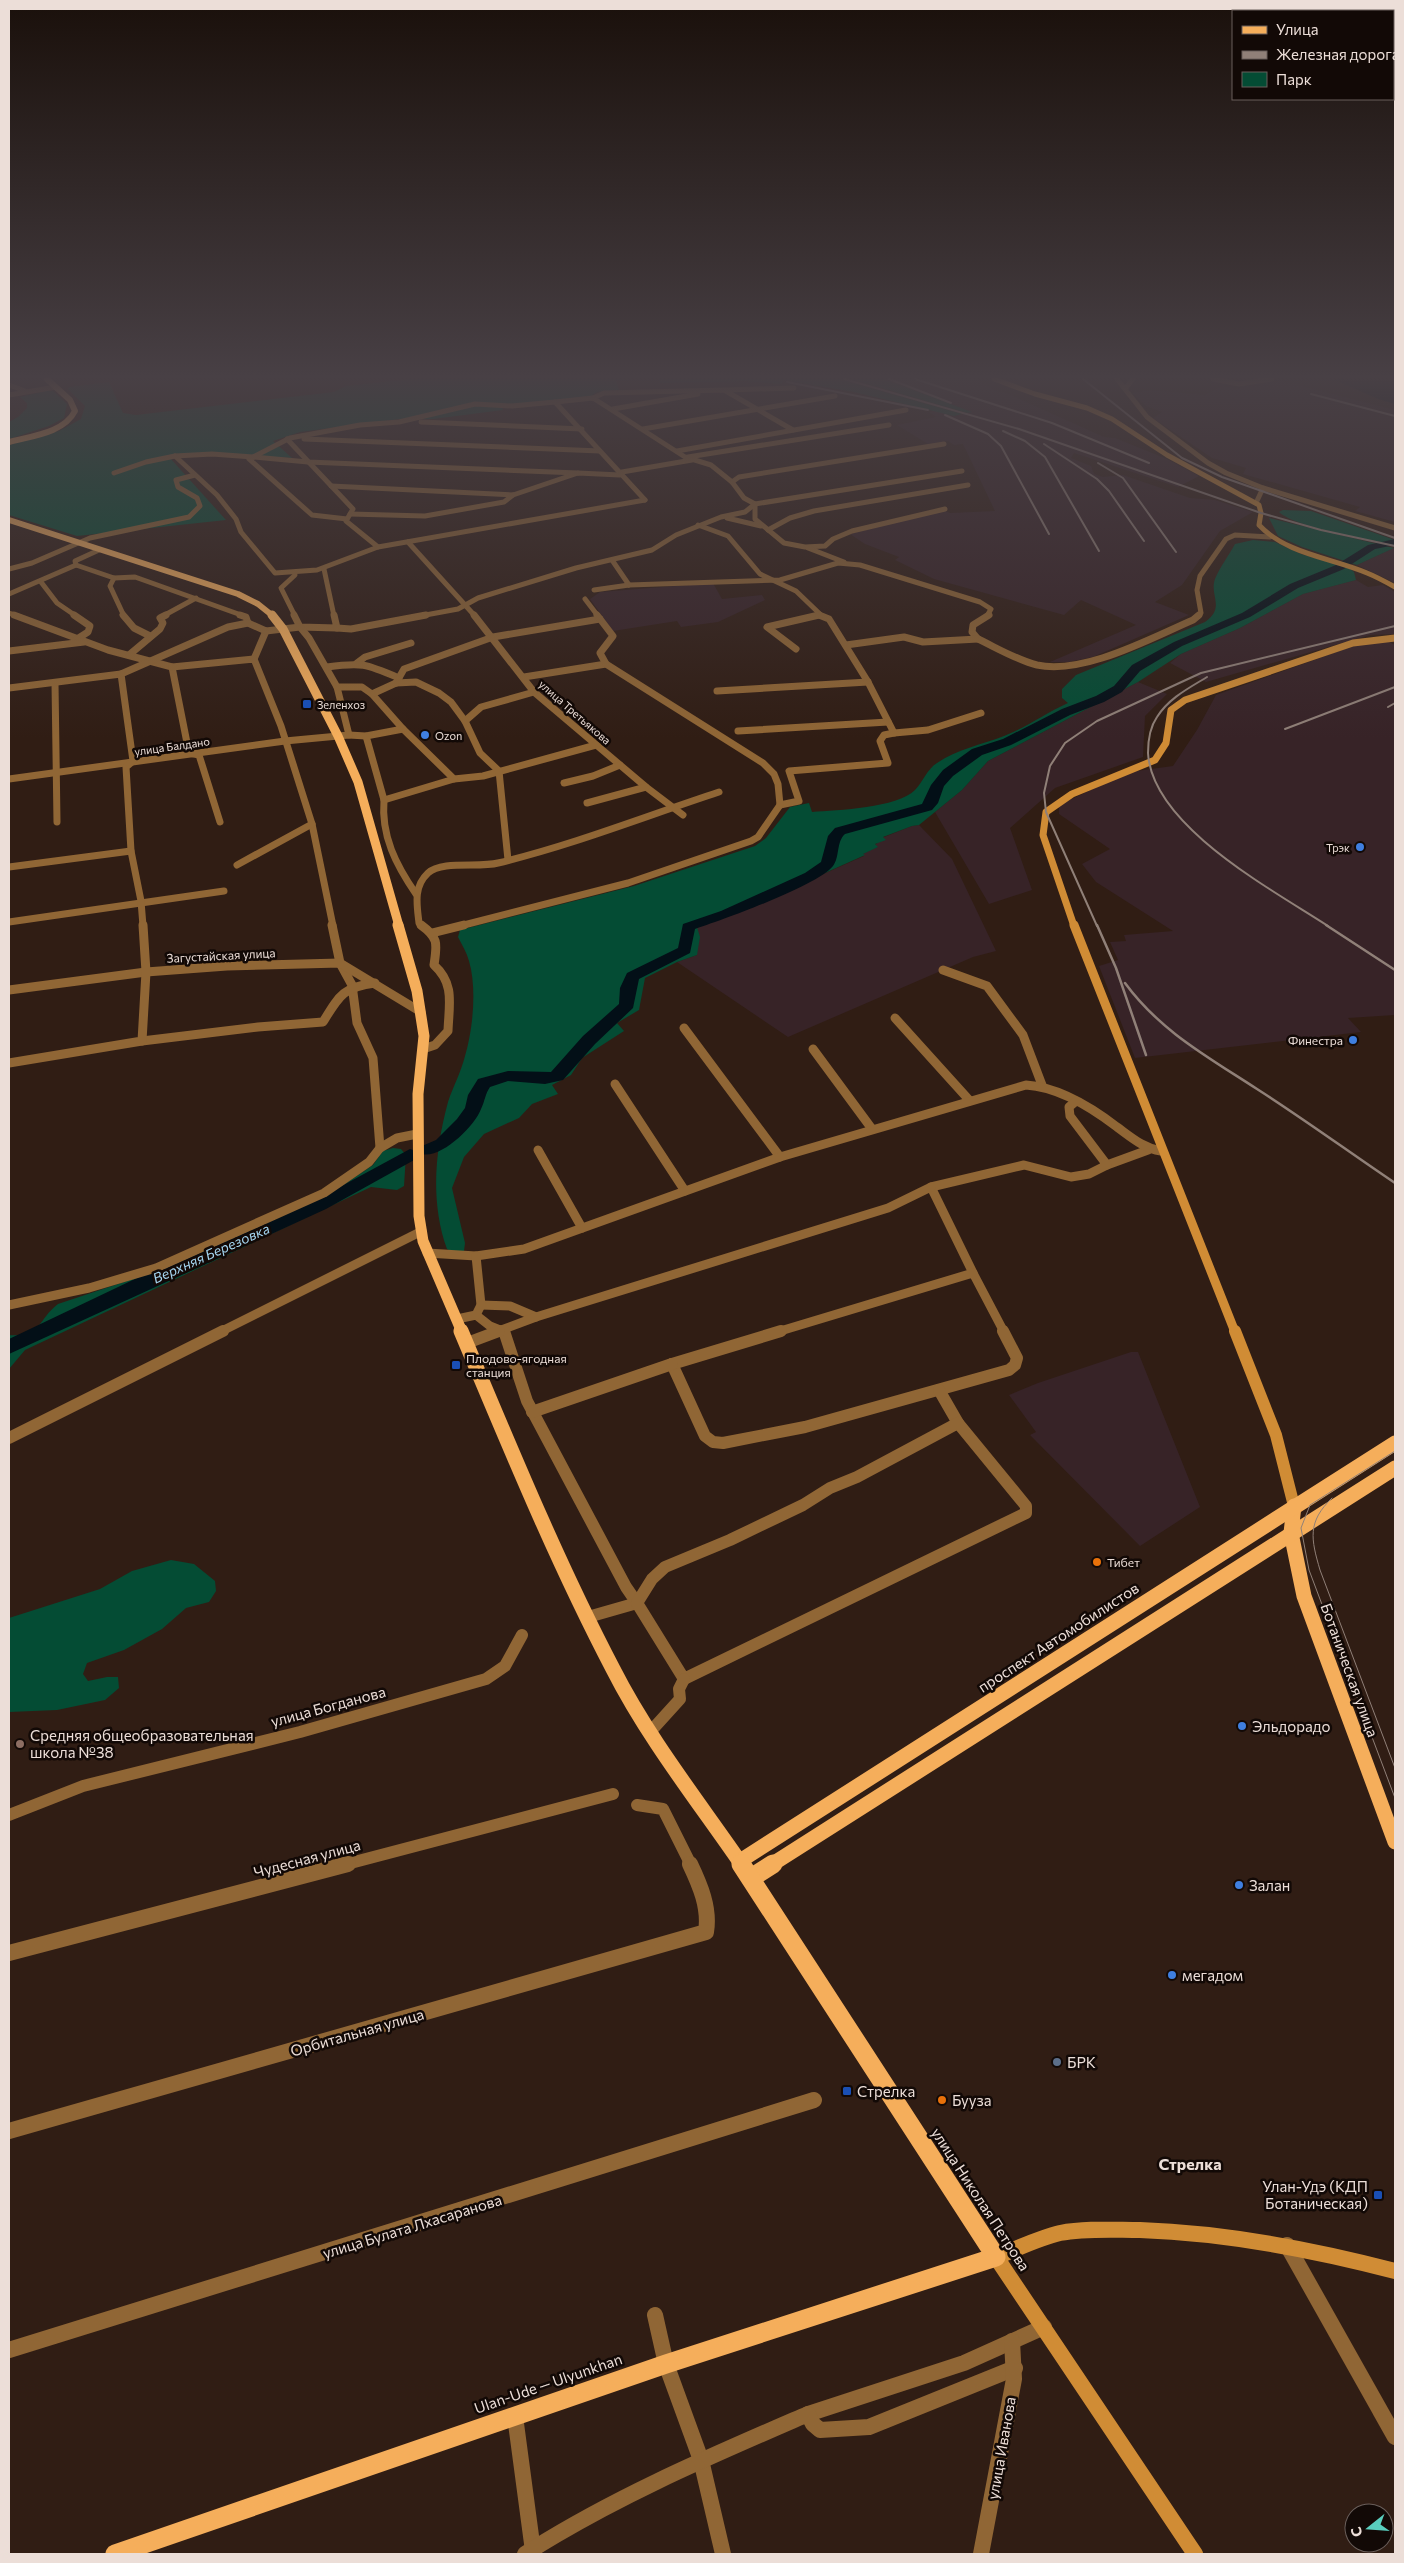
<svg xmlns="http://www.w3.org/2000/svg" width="1404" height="2563" viewBox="0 0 1404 2563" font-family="Commissioner,sans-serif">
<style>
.industrial{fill:#372327}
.green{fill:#044c34}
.water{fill:#030f17}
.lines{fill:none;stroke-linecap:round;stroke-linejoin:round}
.river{fill:#030f17;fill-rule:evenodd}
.street-far4{stroke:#906635;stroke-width:5}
.street-far3{stroke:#906635;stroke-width:7}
.street-far2{stroke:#906635;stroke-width:9}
.street-far1{stroke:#906635;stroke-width:12}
.street{stroke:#906635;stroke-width:16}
.secondary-far4{stroke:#d08c35;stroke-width:5}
.secondary-far3{stroke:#d08c35;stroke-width:7}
.secondary-far2{stroke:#d08c35;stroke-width:9}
.secondary-far1{stroke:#d08c35;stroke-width:12}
.secondary{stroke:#d08c35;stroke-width:16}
.primary-far4{stroke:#f5ae5b;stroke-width:6}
.primary-far3{stroke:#f5ae5b;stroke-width:9}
.primary-far2{stroke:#f5ae5b;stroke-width:11}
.primary-far1{stroke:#f5ae5b;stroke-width:15}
.primary{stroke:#f5ae5b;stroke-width:19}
.tram{stroke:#908078;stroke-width:1}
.rail-far1{stroke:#908078;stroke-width:2}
.rail{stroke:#908078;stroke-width:2.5}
.transit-dot{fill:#1a4fb4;stroke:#120906;stroke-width:2}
.shop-dot{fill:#3f7fe0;stroke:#120906;stroke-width:2}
.food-dot{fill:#e8710a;stroke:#120906;stroke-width:2}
.education-dot{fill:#8d6e63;stroke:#120906;stroke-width:2}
.service-dot{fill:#5c6f8a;stroke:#120906;stroke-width:2}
.labels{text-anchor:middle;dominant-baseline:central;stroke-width:5;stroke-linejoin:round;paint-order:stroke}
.far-poi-label{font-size:11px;fill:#ecded8;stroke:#120906;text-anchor:start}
.far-street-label{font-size:11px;fill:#ecded8;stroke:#120906}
.street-label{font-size:12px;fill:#ecded8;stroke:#120906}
.poi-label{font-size:12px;fill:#ecded8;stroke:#120906;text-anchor:start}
.water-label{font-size:14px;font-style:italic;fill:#a5d6f1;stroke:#120906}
.near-street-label{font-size:15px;fill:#ecded8;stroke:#120906}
.near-poi-label{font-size:15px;fill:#ecded8;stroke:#120906;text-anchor:start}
.near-neighbourhood-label{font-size:16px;font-weight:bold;fill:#ecded8;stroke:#120906}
</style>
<rect width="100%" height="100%" fill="#301d14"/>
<g class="industrial">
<polygon points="884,379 976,379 998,392 1004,392 1104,437 1115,438 1167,459 1199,476 1178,487 1074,453 1071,458 1091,466 1094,474 1103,477 1123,475 1190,498 1215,500 1253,512 1220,531 1182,585 1155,602 1189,615 1093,657 1069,662 1050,662 1136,625 1081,600 1064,615 934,579 895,560 899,557 865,544 850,534 943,510 950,513 995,511 963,444 954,445 948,441 928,444 897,425 936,417 929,412 935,410 954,416 971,412"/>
<polygon points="1282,381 1395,410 1395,522 1355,511 1360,507 1243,474 1246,468 1212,458 1153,418 1162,412 1146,406 1132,393 1150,390 1205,395 1222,386 1239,389 1242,386"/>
<polygon points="1395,548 1395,583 1357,565 1394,548"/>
<polygon points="1356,580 1368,587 1383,585 1395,592 1395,634 1370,635 1206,682 1170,663 1181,654 1240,628 1303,594"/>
<polygon points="713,583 722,599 762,595 765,600 718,622 681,627 677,621 613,631 590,599 600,592"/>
<polygon points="1389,642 1395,645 1395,1015 1348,1018 1361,1032 1135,1058 1099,966 1118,960 1110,942 1126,941 1124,935 1173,931 1096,882 1082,864 1110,849 1059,814 1059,805 1129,772 1173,766 1197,730 1216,695 1356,645"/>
<polygon points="1138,682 1167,694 1145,716 1143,757 1055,788 1010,828 1032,890 989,904 935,812 962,790 988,761"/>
<polygon points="919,825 952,859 996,951 973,957 788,1037 677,962 697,955 696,927 758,903 864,856 862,854 877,847 875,845 882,838 912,826"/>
<polygon points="1131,1352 1138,1352 1200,1507 1140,1546 1030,1435 1036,1432 1009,1395 1038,1383"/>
</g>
<g class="green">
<polygon points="411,379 630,379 616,380 619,390 597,392 591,396 502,407 503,410 433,419 400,419 300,432 273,441 292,458 195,453 170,458 226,520 77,536 9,515 9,445 59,431 81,419 85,406 68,389 69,387 109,382 123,413 136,415 334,392 346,386"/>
<polygon points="659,379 839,379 962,414 954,416 854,392 784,380 781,384 745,381 660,383"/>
<polygon points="851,379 884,379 972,412 967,413"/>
<polygon points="46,391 53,391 67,404 64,418 49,426 9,439 9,422 18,417 27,408 27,403 20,397"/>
<path d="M1283,510L1311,511L1395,540V545C1370,539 1296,528 1279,512Z"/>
<polygon points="1269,518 1394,548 1357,565 1302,547 1278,536"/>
<path d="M1253,540L1275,542L1301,554L1349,568L1354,572L1356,580L1303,594L1240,628L1181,654L1138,682L988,761L962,790L919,825L912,826L883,837L886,840L875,844L878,847L863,854L865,855L758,903L697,927L700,937L697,955L677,962L645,978L639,1010L617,1023L624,1031L582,1058L571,1075L552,1085L558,1094L532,1104L519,1118L484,1134L464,1157L452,1188L465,1243L464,1251L455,1253L447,1249C430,1202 435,1150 448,1102C453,1087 461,1072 465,1056C473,1029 477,988 469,961C467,953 462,945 458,937L460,930L634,886L755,846L766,838L790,807L809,803L812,812C838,810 897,808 915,790C923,782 927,769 937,763C957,749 981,745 1004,736C1027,727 1046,713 1068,703L1062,698V689L1076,675L1205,622C1226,607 1209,596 1215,579C1220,567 1229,555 1235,544Z"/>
<path d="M393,1148L401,1149L406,1155L404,1186L397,1190L371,1187L25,1350L9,1369V1335C43,1337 36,1321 58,1304L157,1271L320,1201L373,1165L383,1151Z"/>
<polygon points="171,1560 194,1564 215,1581 216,1591 209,1602 186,1608 162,1629 124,1650 87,1663 83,1674 88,1681 107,1677 118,1677 119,1688 105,1700 57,1710 9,1712 9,1618 100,1589 132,1571"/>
</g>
<polygon class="water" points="1333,379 1395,380 1395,404 1378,399"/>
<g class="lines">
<g class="river">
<path d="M1395,539V545L1375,549L1344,569L1298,588L1250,617L1182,646L1140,671L1122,692L1104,702L1070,715L1011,745L982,755L953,776L944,786L938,803L932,810L845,834C836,842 840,857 833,866C817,886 722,920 695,929L690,953L639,979L633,1008L595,1044L563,1080L545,1084L508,1081L490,1087C485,1094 485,1101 481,1109C475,1126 441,1159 422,1154L419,1150L422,1146L436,1140L457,1119L465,1108L468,1095L478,1079L508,1071L551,1072L583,1036L619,1004L620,988L627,973L678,948L683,924L721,911L805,873L821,862L828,836L835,828L922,804L931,785L943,770L972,749L1003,739L1062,709L1096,696L1114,686L1132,665L1174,642L1242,613L1290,584L1336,565L1368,545Z"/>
<polygon points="410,1149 416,1151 419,1155 416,1159 326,1209 9,1354 9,1339 137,1278 314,1201"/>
</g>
<g class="street-far4">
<polyline points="1117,379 1147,417 1208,463 1226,473 1263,488 1395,528"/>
<polyline points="1213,379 1239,384 1272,379"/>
<polyline points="9,385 25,391"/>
<polyline points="1125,389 1133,379"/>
<polyline points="725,390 794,388"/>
<polyline points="9,395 56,387"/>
<polyline points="593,398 604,393 724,390 793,430"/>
<polyline points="555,402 593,398 685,457 711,465 732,482 744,498 755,504 755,519 784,543 805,547 825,546 833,539 852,531 945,509"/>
<polyline points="613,409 698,394"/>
<polyline points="421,422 582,429"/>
<polyline points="643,429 835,396"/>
<polyline points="304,439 600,451"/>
<polyline points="677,451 906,410"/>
<polyline points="175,456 217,495 236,519 241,532 275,573 317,570 378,547 346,521 353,509 287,439"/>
<polyline points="688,457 889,425"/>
<polyline points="622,472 692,460"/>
<polyline points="114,473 146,462 175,456 212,454 253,457 290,438 360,425 399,422 475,404 512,406 555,402 645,500"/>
<polyline points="732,482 739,477 944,444"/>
<polyline points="331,486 513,495 578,473 620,475"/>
<polyline points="1256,503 1263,488"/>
<polyline points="350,514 425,516 504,502 513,495"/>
<polyline points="727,518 761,526"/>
<polyline points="347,519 312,515 249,459 253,457 308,462 578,473"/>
<polyline points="698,525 728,536 760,574 796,591 822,616"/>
<polyline points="768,530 790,518 814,511 968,485"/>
<polyline points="408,542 475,616"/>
<polyline points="378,547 645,500"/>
<polyline points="808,548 844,562"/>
<polyline points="612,560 629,585"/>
<polyline points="76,565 75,561 99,550"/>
<polyline points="9,569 32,563 90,538 189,517 200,506 197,498 178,487 176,480 195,475"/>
<polyline points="324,569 334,616"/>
<polyline points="114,578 135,577 244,616"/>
<polyline points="41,582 57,603 76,616"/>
<polyline points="594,590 629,585 780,580 838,563 860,565 980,602 991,609 987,616"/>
<polyline points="9,594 76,565 114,578 110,586 124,616"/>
<polyline points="585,599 598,616"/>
<polyline points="9,613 18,616"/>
<polyline points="163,616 196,598"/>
<polyline points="295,616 281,588 295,575"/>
<polyline points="420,616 458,609 478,598 576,568 652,550 676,535 721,517 745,512 755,504 962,471"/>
<polyline points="814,616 819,615"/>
<polyline points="1197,616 1201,613 1197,590 1200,576 1226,539 1235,535 1270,537"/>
</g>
<g class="street-far3">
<polyline points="14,615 108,650 172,667 189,753 199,755 220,822"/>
<polyline points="74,615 90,626 88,632 77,639"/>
<polyline points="123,615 134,628 150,636"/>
<polyline points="240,615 246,617 248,623"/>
<polyline points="294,615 300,627 337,628 334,615"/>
<polyline points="474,615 534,692 646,787 683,815"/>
<path d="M989,615L973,625L972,632L978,639C997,648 1017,660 1037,665C1084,675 1151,638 1193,620L1199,615"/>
<polyline points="337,628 351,629 426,615"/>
<polyline points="846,645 904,637 923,642 978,639"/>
<polyline points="796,649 767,627 819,615"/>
<polyline points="9,651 84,642"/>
<polyline points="129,655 160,629 163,623 160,618 166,615"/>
<polyline points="254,659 266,631"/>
<polyline points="357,663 365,657 411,643"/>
<polyline points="172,667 254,659 281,726 312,824 333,926"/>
<path d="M327,667C362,662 366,664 399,678"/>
<polyline points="524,677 606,664"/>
<polyline points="55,683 57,822"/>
<polyline points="396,683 404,669 493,637 600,619"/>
<polyline points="9,688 121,674"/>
<polyline points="717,691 868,682"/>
<polyline points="465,721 481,707 534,692"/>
<polyline points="403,729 454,779 483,776 596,745"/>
<polyline points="738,731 888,722"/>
<polyline points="894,733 928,730 981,713"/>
<polyline points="349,735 366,736 403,729 372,694"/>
<polyline points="366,736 384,800 454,779"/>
<polyline points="9,779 285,741 349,735 337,687"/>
<polyline points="564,783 593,776 620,765"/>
<path d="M384,800C381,836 396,865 416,894"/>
<polyline points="587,803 646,787"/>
<polyline points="780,805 799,801 789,771 888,763 880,741 884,735 894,733 868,682 829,619 819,615"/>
<polyline points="237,865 312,824"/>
<polyline points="9,867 131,851"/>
<polyline points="9,922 224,891"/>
<polyline points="143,926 141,901 131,851 126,767 133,761 121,674 228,627 248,623 266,631 300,627 309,638 337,687 362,687 372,694 396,683 416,682 439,693 451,702 465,721 480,753 499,771 508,860"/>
<path d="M423,926L419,923C417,905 413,887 428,873C442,860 479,868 498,863C573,845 646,816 719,792"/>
<polyline points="460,926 628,883 751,841 758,837 780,805 778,784 774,774 763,763 606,664 600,653 613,636 597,615"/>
</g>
<g class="street-far2">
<polyline points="332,925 340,963 352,985 357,1023 373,1058 380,1148"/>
<path d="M421,925C439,938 437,944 434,965C455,984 449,1004 448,1031L435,1045L423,1049"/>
<polyline points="432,933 464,925"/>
<polyline points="943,970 987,986 1023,1035 1042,1085"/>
<polyline points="9,990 146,972 227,966 340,963 421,1012"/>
<polyline points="895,1018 970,1101"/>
<polyline points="684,1028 780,1157"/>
<path d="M142,1041L258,1027L323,1022C339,996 343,987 375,983"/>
<polyline points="813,1049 872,1129"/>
<polyline points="9,1063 142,1041 146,972 143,925"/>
<polyline points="615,1084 685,1191"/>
<polyline points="538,1150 582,1228"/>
<polyline points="1107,1165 1148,1150"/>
<path d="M427,1253L476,1256L524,1249L780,1157L1026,1085C1059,1087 1091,1107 1117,1127C1131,1137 1143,1148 1161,1151"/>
<polyline points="973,1273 931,1187 1024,1165 1071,1177 1089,1174 1107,1165 1070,1116 1069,1107 1076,1101"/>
<polyline points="9,1305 89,1288 156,1268 324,1193 369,1162 380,1148 397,1138 417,1134"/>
<polyline points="481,1305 510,1306 536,1317"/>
<polyline points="476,1315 490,1326 505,1332"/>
<polyline points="457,1319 476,1315 481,1305 476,1256"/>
<polyline points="220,1332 422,1231"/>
<polyline points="496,1332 536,1317 888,1208 931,1187"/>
<polyline points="777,1332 973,1273 1004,1332"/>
</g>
<g class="street-far1">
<polyline points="504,1331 527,1401 626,1587 637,1603 588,1617"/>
<polyline points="467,1343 499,1331"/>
<polyline points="672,1364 705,1436 713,1442 723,1443 805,1427 1009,1370 1015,1365 1017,1358 1003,1331"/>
<polyline points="672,1364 781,1331"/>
<polyline points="939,1390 958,1423"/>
<polyline points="532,1412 672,1364"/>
<polygon points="958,1423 1026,1506 1026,1513 684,1679 637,1603 652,1579 665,1567 730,1540 803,1505 830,1488 857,1477"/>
<polyline points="9,1438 223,1331"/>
<polyline points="651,1731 680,1699 679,1689 684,1679"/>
<polyline points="637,1805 663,1809 691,1865"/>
<polyline points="9,1815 83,1786 300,1732 486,1679 505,1666 522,1635"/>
<polyline points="343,1865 613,1794"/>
</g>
<g class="street">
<polyline points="9,1953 348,1864"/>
<path d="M9,2131L706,1932C710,1908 700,1885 690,1864"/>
<polyline points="1287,2245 1395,2437"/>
<polyline points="655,2315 666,2364 701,2460 723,2554"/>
<polyline points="9,2350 814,2100"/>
<polyline points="808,2414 964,2363 1044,2327"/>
<polyline points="515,2416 533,2551"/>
<path d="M525,2554C614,2497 711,2456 808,2414L813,2424L820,2430L869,2427L1015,2368"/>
<polyline points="981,2554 1014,2379 1012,2341"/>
</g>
<path class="secondary-far4" d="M994,379L1035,394L1087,408L1112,419L1167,455L1259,505L1261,513L1259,525C1286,554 1332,558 1367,573C1377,577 1386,582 1395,587"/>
<polyline class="secondary-far3" points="1074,926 1043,835 1046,812 1072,794 1155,760 1166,743 1171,710 1185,700 1353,643 1395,638"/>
<polyline class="secondary-far2" points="1074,925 1235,1332"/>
<polyline class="secondary-far1" points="1235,1331 1276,1435 1294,1506"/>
<path class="secondary" d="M1195,2554L996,2257C1017,2249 1038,2238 1060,2233C1086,2228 1114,2230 1140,2230C1227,2233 1311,2249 1395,2271"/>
<g class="primary-far4">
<path d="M9,442C31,436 64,433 75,411L70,400L47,379"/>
<polyline points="9,520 238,594 258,604 273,616"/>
</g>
<polyline class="primary-far3" points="272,615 283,629 338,736 358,782 399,926"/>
<polyline class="primary-far2" points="398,925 417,991 424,1036 418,1094 419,1216 423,1241 462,1332"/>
<g class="primary-far1">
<path d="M461,1331C509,1445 556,1560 613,1669C648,1738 698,1801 742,1865"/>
<polyline points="1294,1506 1291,1533 1304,1596 1395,1842"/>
<polyline points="740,1861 1395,1443"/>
<polyline points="771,1865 1395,1468"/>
</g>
<g class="primary">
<polyline points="751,1878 773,1864"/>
<polyline points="115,2554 666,2364 996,2257 741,1864"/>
</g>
<g class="tram">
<polyline points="1395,1451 1310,1505 1301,1528 1309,1570 1395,1798"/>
<path d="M1332,1498C1307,1522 1311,1539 1320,1570L1395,1768"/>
</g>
<g class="rail-far1">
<polyline points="844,379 1019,429 1261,513 1321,530 1395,546"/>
<polyline points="889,379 951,403"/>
<polyline points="915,379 1052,423 1149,463"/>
<polyline points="1083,379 1182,458 1222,477 1395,538"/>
<polyline points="787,382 928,410"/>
<polyline points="1311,394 1395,416"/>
<polyline points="945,415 988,434 1001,446 1049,534"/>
<polyline points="1003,431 1025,441 1045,457 1099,551"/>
<polyline points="1044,444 1097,479 1109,491 1144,541"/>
<polyline points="1098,463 1123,478 1176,552"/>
<path d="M1207,677C1189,688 1169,698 1157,717C1150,727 1148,741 1148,753C1152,826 1273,890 1328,926"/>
<polyline points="1388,707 1395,703"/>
<polyline points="1285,729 1395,687"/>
<polyline points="1097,926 1046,812 1044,793 1050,766 1065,743 1097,721 1201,673 1395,626"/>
</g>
<g class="rail">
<polyline points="1097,925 1116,968 1146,1055"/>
<polyline points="1326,925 1395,970"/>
<path d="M1125,983C1160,1031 1208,1057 1257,1089C1304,1119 1349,1152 1395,1183"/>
</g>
</g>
<linearGradient id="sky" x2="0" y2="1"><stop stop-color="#1a100b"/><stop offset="0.51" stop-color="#484045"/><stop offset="1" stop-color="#484045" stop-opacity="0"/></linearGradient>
<rect width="1404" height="738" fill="url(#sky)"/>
<g class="transit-dot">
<rect x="302" y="699" width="10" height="10" rx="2.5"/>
<rect x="451" y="1360" width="10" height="10" rx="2.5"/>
<rect x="842" y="2086" width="10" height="10" rx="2.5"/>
<rect x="1373" y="2190" width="10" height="10" rx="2.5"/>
</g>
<g class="shop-dot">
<circle cx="425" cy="735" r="5"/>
<circle cx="1360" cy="847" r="5"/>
<circle cx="1353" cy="1040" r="5"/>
<circle cx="1242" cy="1726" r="5"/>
<circle cx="1239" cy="1885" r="5"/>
<circle cx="1172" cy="1975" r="5"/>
</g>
<g class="food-dot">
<circle cx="1097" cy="1562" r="5"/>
<circle cx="942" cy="2100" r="5"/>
</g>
<circle class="education-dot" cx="20" cy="1744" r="5"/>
<circle class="service-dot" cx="1057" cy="2062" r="5"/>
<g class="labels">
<g class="far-poi-label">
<text x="317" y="704">Зеленхоз</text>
<text x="435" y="735">Ozon</text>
<text x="1350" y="847" text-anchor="end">Трэк</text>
</g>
<g class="far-street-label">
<text transform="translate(575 712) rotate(41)">улица Третьякова</text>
<text transform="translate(172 746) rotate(-8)">улица Балдано</text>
</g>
<g class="street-label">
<text transform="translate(221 955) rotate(-3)">Загустайская улица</text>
</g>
<g class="poi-label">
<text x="1343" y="1040" text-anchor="end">Финестра</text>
<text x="466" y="1358">Плодово-ягодная<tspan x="466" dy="14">станция</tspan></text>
<text x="1107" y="1562">Тибет</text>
</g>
<g class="water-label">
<text transform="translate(211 1253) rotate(-24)">Верхняя Березовка</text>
</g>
<g class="near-street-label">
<text transform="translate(1058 1637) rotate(-33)">проспект Автомобилистов</text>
<text transform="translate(1350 1670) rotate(70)">Ботаническая улица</text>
<text transform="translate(328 1706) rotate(-15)">улица Богданова</text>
<text transform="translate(307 1858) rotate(-15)">Чудесная улица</text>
<text transform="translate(357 2032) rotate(-16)">Орбитальная улица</text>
<text transform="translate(981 2199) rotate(57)">улица Николая Петрова</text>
<text transform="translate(412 2226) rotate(-17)">улица Булата Лхасаранова</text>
<text transform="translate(548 2383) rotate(-19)">Ulan-Ude — Ulyunkhan</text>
<text transform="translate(1001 2448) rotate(-80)">улица Иванова</text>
</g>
<g class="near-poi-label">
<text x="1252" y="1726">Эльдорадо</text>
<text x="30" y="1735">Средняя общеобразовательная<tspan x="30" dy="17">школа №38</tspan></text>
<text x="1249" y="1885">Залан</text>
<text x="1182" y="1975">мегадом</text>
<text x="1067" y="2062">БРК</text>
<text x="857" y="2091">Стрелка</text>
<text x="952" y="2100">Бууза</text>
<text x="1368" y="2186" text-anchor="end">Улан-Удэ (КДП<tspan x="1368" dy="17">Ботаническая)</tspan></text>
</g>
<g class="near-neighbourhood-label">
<text x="1190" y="2163">Стрелка</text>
</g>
</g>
<rect width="1404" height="2563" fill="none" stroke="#ecded8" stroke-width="20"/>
<rect x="1232" y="10" width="162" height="90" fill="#120906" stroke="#695e5a"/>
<rect x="1242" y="26" width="25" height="8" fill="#f5ae5b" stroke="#695e5a"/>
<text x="1276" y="35" font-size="15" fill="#ecded8">Улица</text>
<rect x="1242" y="51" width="25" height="8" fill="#908078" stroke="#695e5a"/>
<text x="1276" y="60" font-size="15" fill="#ecded8">Железная дорога</text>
<rect x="1242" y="72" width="25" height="15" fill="#044c34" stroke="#695e5a"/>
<text x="1276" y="85" font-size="15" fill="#ecded8">Парк</text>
<g transform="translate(1369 2528) rotate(253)"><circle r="24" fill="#120906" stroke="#695e5a"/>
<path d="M0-4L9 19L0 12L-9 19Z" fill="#59cebe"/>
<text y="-8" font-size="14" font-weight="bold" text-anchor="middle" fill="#ecded8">С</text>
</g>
</svg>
